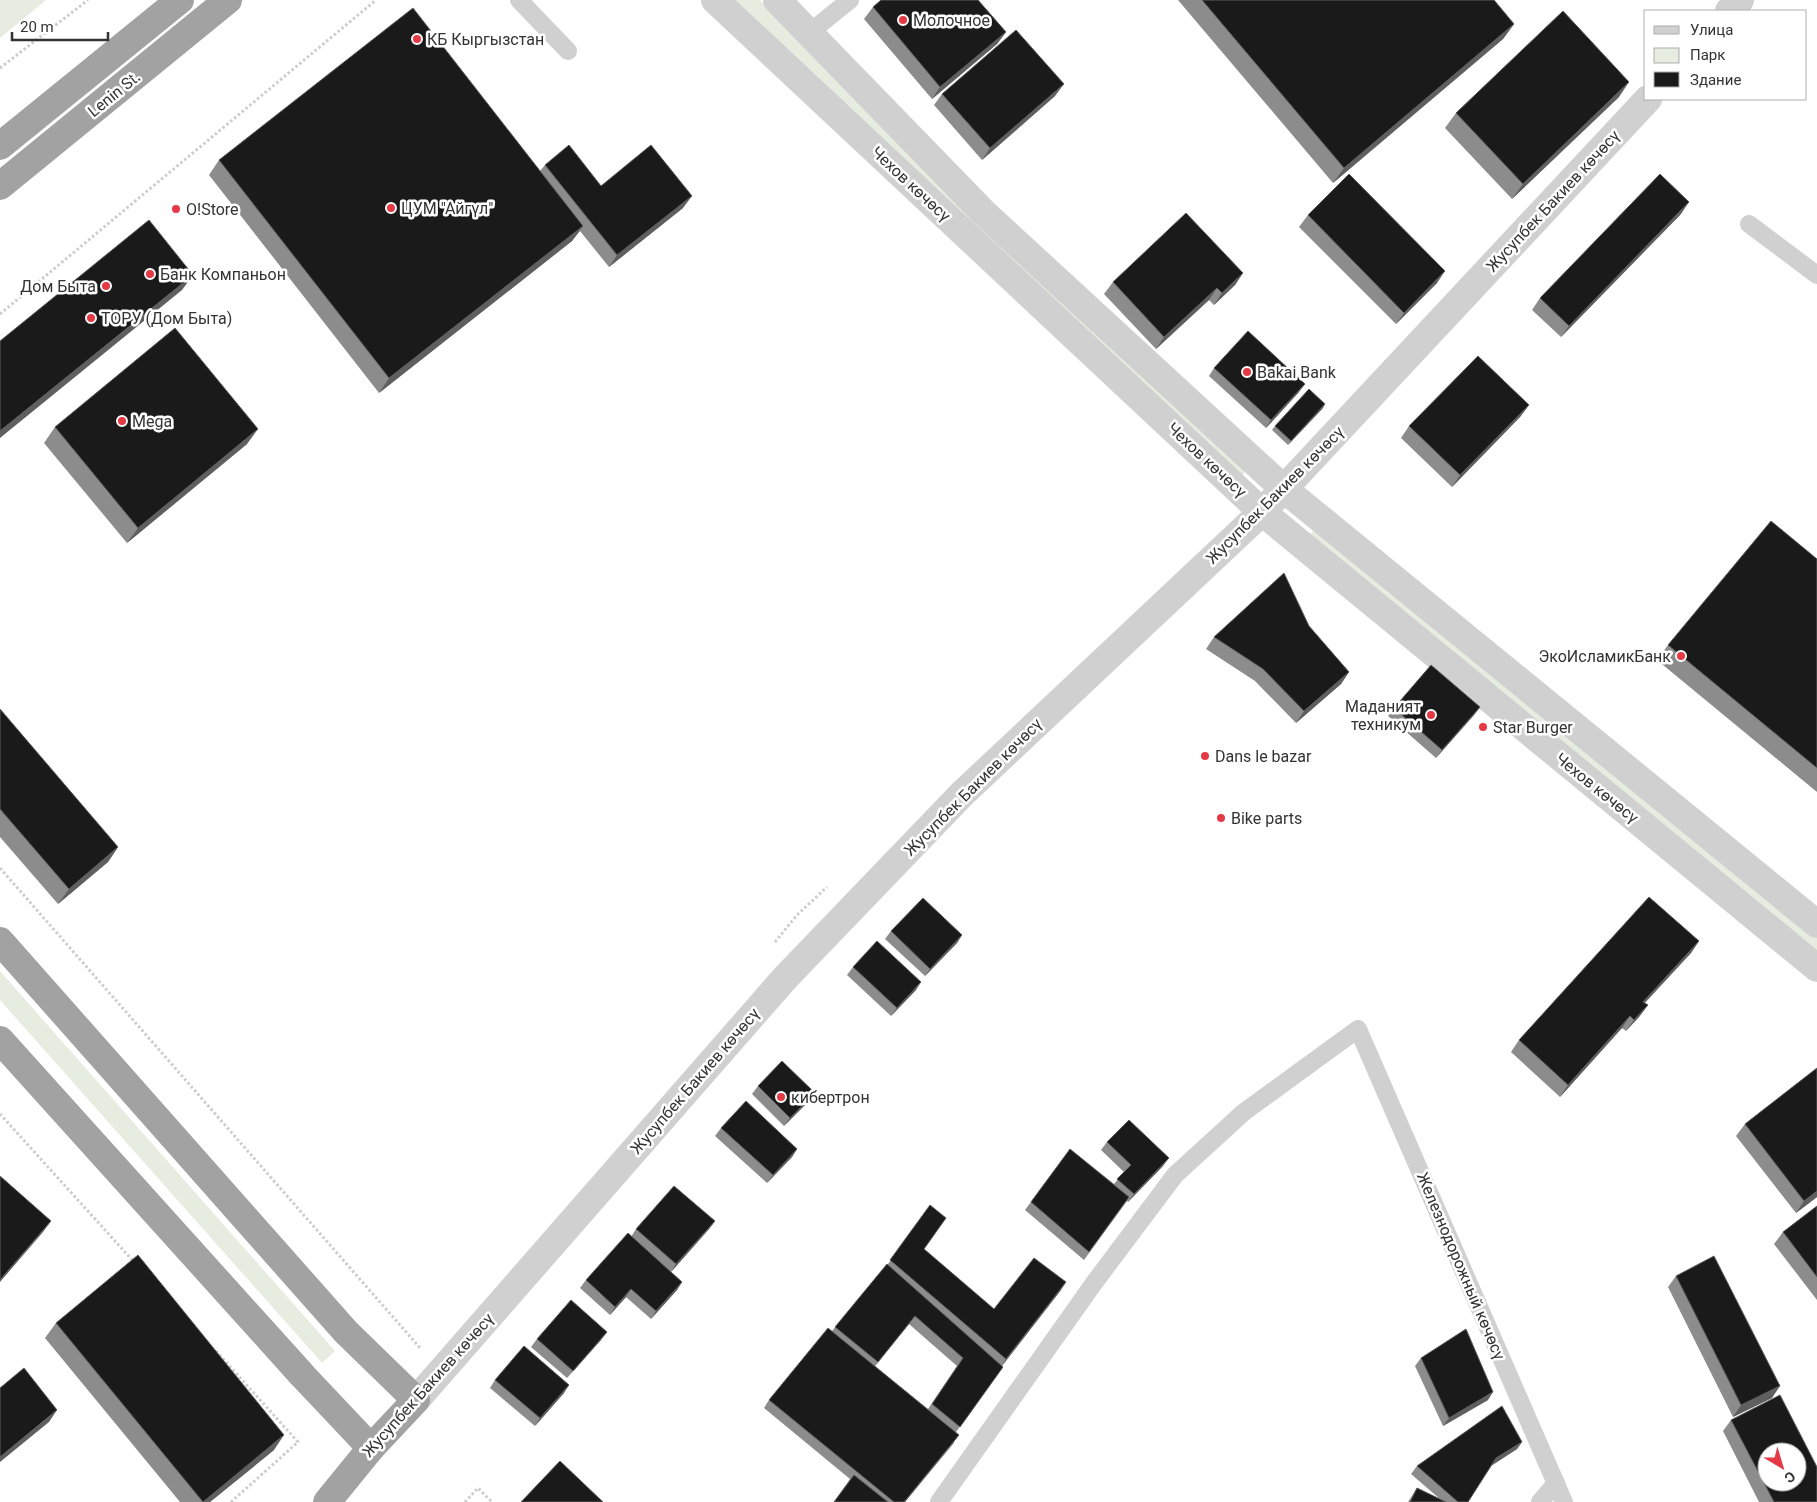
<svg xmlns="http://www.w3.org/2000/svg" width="1817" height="1502" viewBox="0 0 1817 1502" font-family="Roboto,sans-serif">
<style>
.green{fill:#e6ecdf}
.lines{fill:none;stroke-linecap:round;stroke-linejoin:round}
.path{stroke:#cdcdcd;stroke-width:3;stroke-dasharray:2.5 2.5;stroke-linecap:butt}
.service{stroke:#d0d0d0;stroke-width:18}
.minor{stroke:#d0d0d0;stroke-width:28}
.tertiary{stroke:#d0d0d0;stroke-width:28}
.trunk{stroke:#a2a2a2;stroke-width:28}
.wall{fill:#8c8c8c;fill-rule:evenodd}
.shaded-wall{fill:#5f5f5f}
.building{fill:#1a1a1a;stroke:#5f5f5f;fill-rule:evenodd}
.poi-dot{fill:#e63946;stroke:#fff;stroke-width:2}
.labels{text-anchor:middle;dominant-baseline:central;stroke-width:5;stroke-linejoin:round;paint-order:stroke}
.poi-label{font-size:16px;fill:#333;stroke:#fff;text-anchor:start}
.street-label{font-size:16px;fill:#333;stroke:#fff}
</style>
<rect width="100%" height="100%" fill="#fff"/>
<g class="green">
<polygon points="0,0 46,0 0,38"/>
<polygon points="726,0 760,0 1245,471 1243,476"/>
<polygon points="1317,528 1817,933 1817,956 1310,534"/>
<polygon points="0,971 335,1351 322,1363 0,1000"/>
</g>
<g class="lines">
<g class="path">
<polyline points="0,68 88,0"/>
<polyline points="0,314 376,0"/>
<polyline points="0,868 421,1349"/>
<polyline points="775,942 797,915 827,887"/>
<polyline points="0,1114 134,1262"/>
<polyline points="216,1351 298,1442 231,1502"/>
<polyline points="465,1502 478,1488 492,1502"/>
</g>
<g class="service">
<polyline points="519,0 568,51"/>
<polyline points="809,33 850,0"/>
<polyline points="1749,224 1817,275"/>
<polyline points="939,1502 1094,1283 1175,1175 1244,1112 1358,1029 1564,1502"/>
<polyline points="1540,1502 1556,1483"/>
</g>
<g class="minor">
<polyline points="1729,11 1740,0"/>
<polyline points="416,1400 785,978 962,794 1262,512 1648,99"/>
</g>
<g class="tertiary">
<polyline points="715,0 1262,512 1817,968"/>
<polyline points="777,0 984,213 1284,489 1817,924"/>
</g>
<g class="trunk">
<polyline points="0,146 180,0"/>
<polyline points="0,186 228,0"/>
<polyline points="0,941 346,1332 416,1400 371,1448 327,1502"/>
<polyline points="0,1040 303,1376 371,1448"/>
</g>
</g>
<g class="wall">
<polygon points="1178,0 1494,0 1514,24 1503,39 1333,183"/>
<polygon points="873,7 1006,32 997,44 932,99 864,19"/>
<polygon points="942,94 1055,96 982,160 934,105"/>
<polygon points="1619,97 1512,199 1445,128 1456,113"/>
<polygon points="219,160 540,171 545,165 601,186 683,208 609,267 580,231 572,241 379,393 209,175"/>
<polygon points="1681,214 1561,337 1532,310 1540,298"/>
<polygon points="1308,215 1437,283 1396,324 1299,227"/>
<polygon points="1243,273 1235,285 1214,305 1209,300 1156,349 1104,294 1113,282"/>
<polygon points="1214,368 1299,392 1266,428 1209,376"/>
<polygon points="1529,405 1520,417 1452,487 1401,438 1409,426"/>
<polygon points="1323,408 1288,445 1272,430 1275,426"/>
<polygon points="55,427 247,444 127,543 44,443"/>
<polygon points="1817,559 1817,792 1657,660 1668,645"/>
<polygon points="1309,626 1349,672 1341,684 1296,723 1255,681 1206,649 1214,637"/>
<polygon points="1480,707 1474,715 1436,758 1388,716 1394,708"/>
<polygon points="0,709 118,847 108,862 58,904 0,837"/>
<polygon points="891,931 962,935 957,943 925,976 885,939"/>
<polygon points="1699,941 1691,953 1645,1003 1648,1005 1639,1017 1626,1031 1622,1028 1560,1097 1511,1052 1519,1040"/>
<polygon points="853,967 916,990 891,1016 847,975"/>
<polygon points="1817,1068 1817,1197 1796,1213 1736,1136 1745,1124"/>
<polygon points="758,1086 815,1093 809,1101 784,1126 752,1094"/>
<polygon points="721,1128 797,1149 792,1157 767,1183 715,1136"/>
<polygon points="1107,1142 1163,1166 1128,1202 1127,1201 1084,1260 1025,1210 1070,1149 1114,1184 1124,1172 1101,1150"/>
<path d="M930,1205L924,1249L994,1309L1061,1290L1002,1366L1003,1367L956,1432L954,1443L905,1502H834L850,1479L764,1408L769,1400L832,1331L888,1264ZM909,1324L957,1366L928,1409L875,1366Z"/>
<polygon points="1817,1206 1817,1300 1774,1244 1783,1232"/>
<polygon points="715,1221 709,1229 671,1272 682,1282 677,1290 651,1319 626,1297 610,1315 580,1288 586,1280 631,1237 636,1229"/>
<polygon points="1676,1276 1772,1398 1733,1417 1668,1287"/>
<polygon points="56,1323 274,1450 210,1502 180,1502 45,1338"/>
<polygon points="537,1339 601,1340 567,1378 531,1347"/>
<polygon points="1421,1358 1488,1400 1443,1426 1415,1366"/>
<polygon points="495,1380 564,1393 535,1426 490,1388"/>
<polygon points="1731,1420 1817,1502 1759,1502 1723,1431"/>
<polygon points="1522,1442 1517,1449 1492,1465 1468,1502 1408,1502 1417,1488 1440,1499 1411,1474 1417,1466"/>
</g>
<g class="shaded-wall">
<polygon points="1514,24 1503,39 1333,183 1344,168"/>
<polygon points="1006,32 997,44 932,99 940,87"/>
<polygon points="1629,82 1619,97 1512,199 1523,184"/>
<polygon points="1064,84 1055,96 982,160 990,148"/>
<polygon points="692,196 683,208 609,267 617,255"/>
<polygon points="1689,202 1681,214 1561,337 1569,326"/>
<polygon points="583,226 572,241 379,393 389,378"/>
<polygon points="1445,271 1437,283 1396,324 1404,313"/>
<polygon points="1243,273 1235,285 1214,305 1222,293"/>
<polygon points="193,275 182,290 0,438 0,431"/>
<polygon points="1217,288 1209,300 1156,349 1164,337"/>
<polygon points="1305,384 1299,392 1266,428 1271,420"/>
<polygon points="1325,404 1323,408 1288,445 1291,441"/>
<polygon points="1529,405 1520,417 1452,487 1460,475"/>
<polygon points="258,429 247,444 127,543 138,528"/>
<polygon points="1349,672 1341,684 1296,723 1304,711"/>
<polygon points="1480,707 1474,715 1436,758 1442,750"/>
<polygon points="118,847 108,862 58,904 69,889"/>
<polygon points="962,935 957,943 925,976 930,969"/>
<polygon points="1699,941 1691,953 1635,1013 1643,1002"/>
<polygon points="921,982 916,990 891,1016 897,1008"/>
<polygon points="1648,1005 1639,1017 1626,1031 1634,1020"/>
<polygon points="1630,1016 1622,1028 1560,1097 1568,1085"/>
<polygon points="815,1093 809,1101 784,1126 790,1118"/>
<polygon points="797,1149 792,1157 767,1183 773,1175"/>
<polygon points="1169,1158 1163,1166 1128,1202 1134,1194"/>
<polygon points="1817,1191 1817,1197 1796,1213 1804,1201"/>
<polygon points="51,1221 43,1232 0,1282 0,1280"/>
<polygon points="715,1221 709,1229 671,1272 676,1264"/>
<polygon points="682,1282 677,1290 651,1319 656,1311"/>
<polygon points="1066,1282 1061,1290 1001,1367 1006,1359"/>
<polygon points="631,1289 626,1297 610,1315 615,1307"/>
<polygon points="915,1316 909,1324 872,1370 878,1362"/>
<polygon points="607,1332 601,1340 567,1378 573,1371"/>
<polygon points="569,1385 564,1393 535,1426 540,1418"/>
<polygon points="1780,1386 1772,1398 1733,1417 1741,1405"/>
<polygon points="1493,1392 1488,1400 1443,1426 1449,1418"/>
<polygon points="57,1410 49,1422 0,1462 0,1457"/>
<polygon points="284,1435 274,1450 210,1502 202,1502"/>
<polygon points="959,1435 905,1502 904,1502"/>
<polygon points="1522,1442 1517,1449 1491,1466 1496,1458"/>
</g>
<g class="building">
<polygon points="881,0 978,0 1006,32 940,87 873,7"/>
<polygon points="1202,0 1494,0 1514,24 1344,168"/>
<polygon points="413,8 583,226 389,378 219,160"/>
<polygon points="1563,11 1629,82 1523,184 1456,113"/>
<polygon points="1016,30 1064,84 990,148 942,94"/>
<polygon points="569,145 601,186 651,145 692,196 617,255 545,165"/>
<polygon points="1349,174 1445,271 1404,313 1308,215"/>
<polygon points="1660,174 1689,202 1569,326 1540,298"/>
<polygon points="1186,213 1243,273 1222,293 1217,288 1164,337 1113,282"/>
<polygon points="149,220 193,275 0,431 0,341"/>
<polygon points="175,328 258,429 138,528 55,427"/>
<polygon points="1248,331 1305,384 1271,420 1214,368"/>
<polygon points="1478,356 1529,405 1460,475 1409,426"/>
<polygon points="1309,389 1325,404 1291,441 1275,426"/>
<polygon points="1771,521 1817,559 1817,768 1668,645"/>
<polygon points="1284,573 1309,626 1349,672 1304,711 1263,669 1214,637"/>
<polygon points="1431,665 1480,707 1442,750 1394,708"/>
<polygon points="0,709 118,847 69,889 0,809"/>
<polygon points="1649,897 1699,941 1643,1002 1648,1005 1634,1020 1630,1016 1568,1085 1519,1040"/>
<polygon points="923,898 962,935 930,969 891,931"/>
<polygon points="877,941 921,982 897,1008 853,967"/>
<polygon points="782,1061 815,1093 790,1118 758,1086"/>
<polygon points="1817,1068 1817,1191 1804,1201 1745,1124"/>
<polygon points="746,1101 797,1149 773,1175 721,1128"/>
<polygon points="1129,1120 1169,1158 1134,1194 1117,1179 1131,1165 1107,1142"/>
<polygon points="1070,1149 1129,1197 1089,1252 1031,1202"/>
<polygon points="0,1176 51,1221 0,1280"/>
<polygon points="674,1186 715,1221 676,1264 636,1229"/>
<polygon points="930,1205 946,1218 924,1249 994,1309 1034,1258 1066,1282 1006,1359 890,1260"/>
<polygon points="1817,1206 1817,1277 1783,1232"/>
<polygon points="628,1233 682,1282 656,1311 631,1289 615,1307 586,1280"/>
<polygon points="138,1255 284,1435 203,1502 56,1323"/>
<polygon points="1714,1256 1780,1386 1741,1405 1676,1276"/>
<polygon points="887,1264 1003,1367 960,1427 932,1404 963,1358 915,1316 878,1362 835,1327"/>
<polygon points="571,1300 607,1332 573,1371 537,1339"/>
<polygon points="828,1328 959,1435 904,1502 894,1502 769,1400"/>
<polygon points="1466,1329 1493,1392 1449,1418 1421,1358"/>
<polygon points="524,1346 569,1385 540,1418 495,1380"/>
<polygon points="24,1368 57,1410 0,1457 0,1388"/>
<path d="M1780,1395L1817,1467V1502H1774L1731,1420ZM1767,1452H1797V1482H1767Z"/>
<polygon points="1502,1406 1522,1442 1496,1458 1468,1502 1458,1502 1417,1466"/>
<polygon points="560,1461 603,1502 521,1502"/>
<polygon points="854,1475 888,1502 834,1502"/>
<polygon points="1417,1488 1446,1502 1410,1502"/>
</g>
<g class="poi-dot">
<circle cx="903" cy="20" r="5"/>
<circle cx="417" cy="39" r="5"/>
<circle cx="391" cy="208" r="5"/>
<circle cx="176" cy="209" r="5"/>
<circle cx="150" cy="274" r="5"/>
<circle cx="106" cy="286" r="5"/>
<circle cx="91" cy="318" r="5"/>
<circle cx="1247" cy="372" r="5"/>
<circle cx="122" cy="421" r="5"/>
<circle cx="1681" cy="656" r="5"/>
<circle cx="1431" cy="715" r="5"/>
<circle cx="1483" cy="727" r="5"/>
<circle cx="1205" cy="756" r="5"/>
<circle cx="1221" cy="818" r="5"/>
<circle cx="781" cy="1097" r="5"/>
</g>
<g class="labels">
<g class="poi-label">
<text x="913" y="20">Молочное</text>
<text x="427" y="39">КБ Кыргызстан</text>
<text x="401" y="208">ЦУМ "Айгүл"</text>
<text x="186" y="209">O!Store</text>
<text x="160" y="274">Банк Компаньон</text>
<text x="96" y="286" text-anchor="end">Дом Быта</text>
<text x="101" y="318">ТОРУ (Дом Быта)</text>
<text x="1257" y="372">Bakai Bank</text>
<text x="132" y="421">Mega</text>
<text x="1671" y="656" text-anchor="end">ЭкоИсламикБанк</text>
<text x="1421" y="706" text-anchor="end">Маданият<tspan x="1421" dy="18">техникум</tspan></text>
<text x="1493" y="727">Star Burger</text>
<text x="1215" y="756">Dans le bazar</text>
<text x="1231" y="818">Bike parts</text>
<text x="791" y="1097">кибертрон</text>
</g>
<g class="street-label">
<text transform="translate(114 94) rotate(-39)">Lenin St.</text>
<text transform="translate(911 184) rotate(43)">Чехов көчөсү</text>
<text transform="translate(1553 201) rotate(-47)">Жусупбек Бакиев көчөсү</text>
<text transform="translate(1207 460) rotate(43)">Чехов көчөсү</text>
<text transform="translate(1275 495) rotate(-45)">Жусупбек Бакиев көчөсү</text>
<text transform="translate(973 787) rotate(-45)">Жусупбек Бакиев көчөсү</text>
<text transform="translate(1597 788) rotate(39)">Чехов көчөсү</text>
<text transform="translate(695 1081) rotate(-49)">Жусупбек Бакиев көчөсү</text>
<text transform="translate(1461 1266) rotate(67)">Железнодорожный көчөсү</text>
<text transform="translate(428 1385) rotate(-48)">Жусупбек Бакиев көчөсү</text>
</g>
</g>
<rect x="1644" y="10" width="162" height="90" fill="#ffffff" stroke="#adadad"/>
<rect x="1654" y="26" width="25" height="8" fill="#d0d0d0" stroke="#adadad"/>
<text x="1690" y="35" font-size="15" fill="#333333">Улица</text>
<rect x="1654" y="48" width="25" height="15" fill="#e6ecdf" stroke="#adadad"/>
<text x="1690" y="60" font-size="15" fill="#333333">Парк</text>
<rect x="1654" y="72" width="25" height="15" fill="#1a1a1a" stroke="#adadad"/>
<text x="1690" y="85" font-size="15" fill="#333333">Здание</text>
<g transform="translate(1782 1467) rotate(142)"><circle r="24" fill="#ffffff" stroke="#adadad"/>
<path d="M0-4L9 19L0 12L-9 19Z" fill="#e63946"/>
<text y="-8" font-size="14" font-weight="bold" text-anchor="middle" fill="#333333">С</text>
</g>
<path d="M12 32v8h96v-8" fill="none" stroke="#333333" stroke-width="2.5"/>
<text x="20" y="32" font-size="15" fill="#333333" stroke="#ffffff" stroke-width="4" paint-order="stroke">20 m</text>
</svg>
